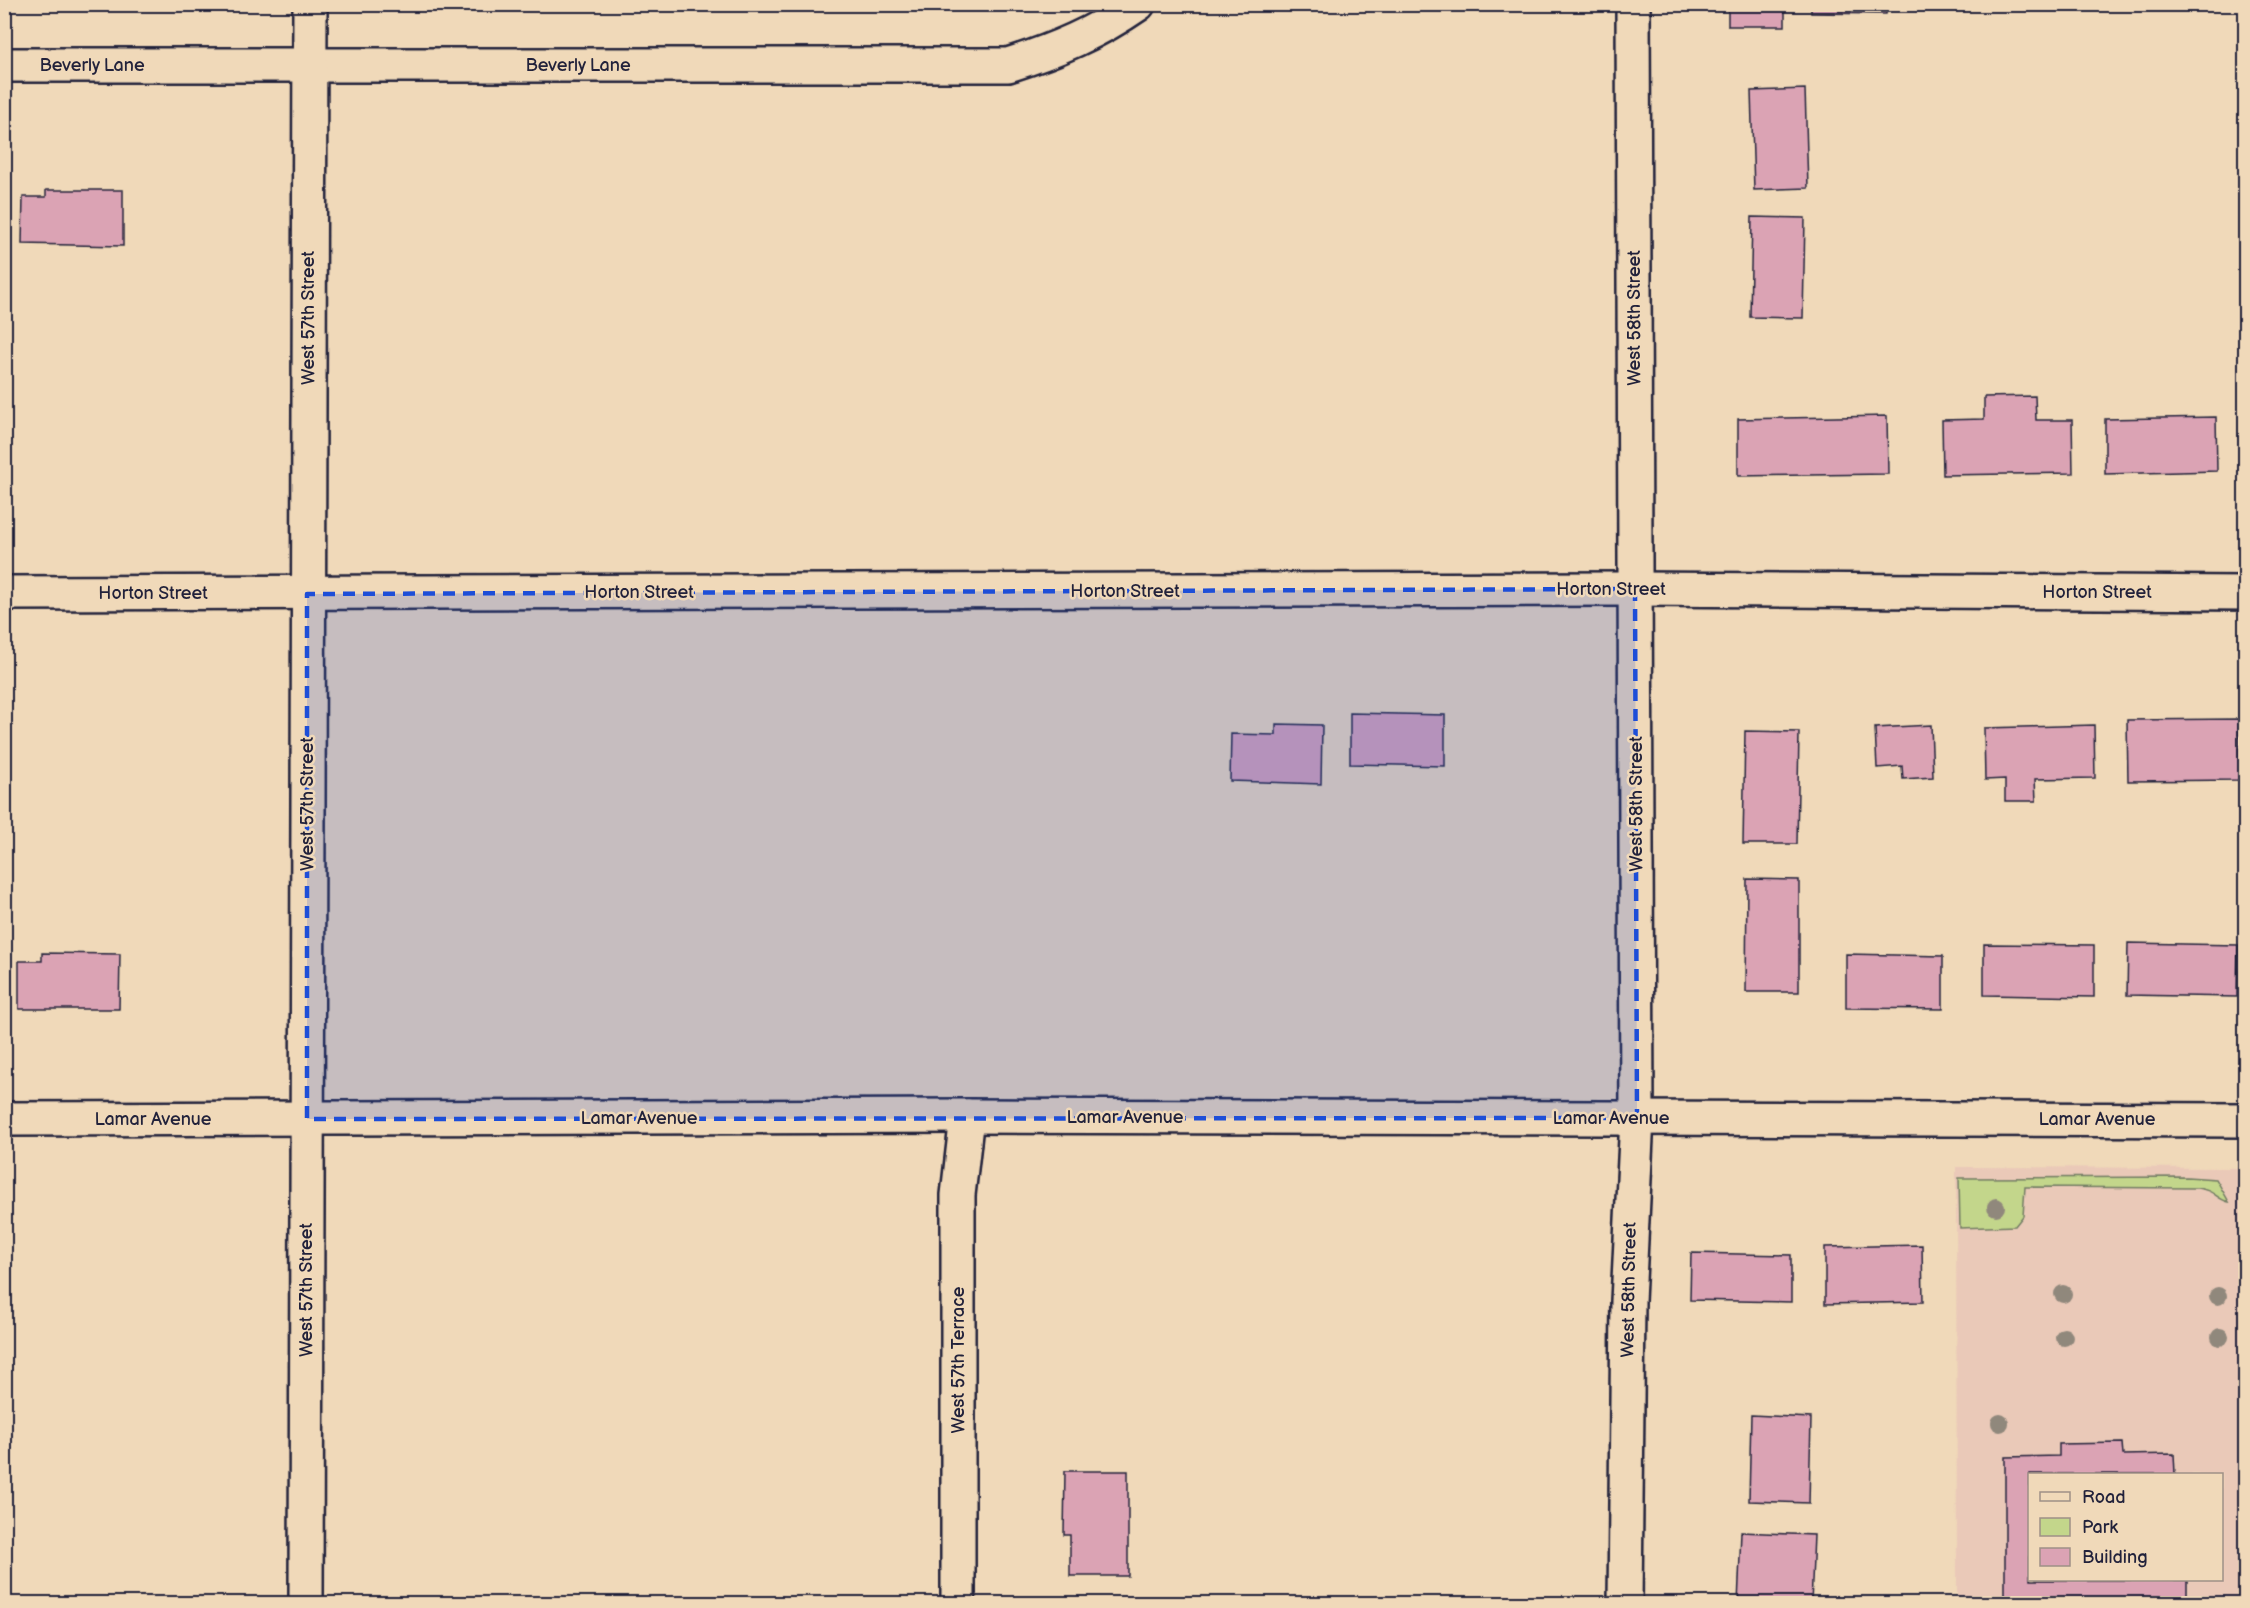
<svg xmlns="http://www.w3.org/2000/svg" width="2250" height="1608" viewBox="0 0 2250 1608" font-family="'Balsamiq Sans',sans-serif">
<style>
.built{fill:#eac9b8;fill-rule:evenodd}
.green{fill:#c3d68b;stroke:#727c63;stroke-width:1.5}
.building{fill:#dba3b4;stroke:#22223b;stroke-width:1.5}
.lines{fill:none;stroke-linecap:round;stroke-linejoin:round}
.minor-casing{stroke:#22223b;stroke-width:38}
.minor{stroke:#f0d9b9;stroke-width:33}
.tree{fill:#90887c}
.marked{fill:#1d4ed8;fill-opacity:0.2;stroke:#1d4ed8;stroke-width:4.5;stroke-dasharray:12 8;stroke-linejoin:round}
.labels{text-anchor:middle;dominant-baseline:central;stroke-width:5;stroke-linejoin:round;paint-order:stroke}
.street-label{font-size:18px;fill:#22223b;stroke:#f0d9b9}
</style>
<rect width="100%" height="100%" fill="#f0d9b9"/>
<filter id="ink" filterUnits="userSpaceOnUse"><feTurbulence type="fractalNoise" baseFrequency=".0167" numOctaves="2"/><feDisplacementMap in="SourceGraphic" scale="12" xChannelSelector="R" yChannelSelector="G"/><feConvolveMatrix kernelMatrix="1 2 1 2 8 2 1 2 1" color-interpolation-filters="sRGB"/></filter>
<g filter="url(#ink)">
<path class="built" d="M1956,1167L2245,1168V1603H1957ZM2030,1474H2222V1580H2030Z"/>
<path class="green" d="M2187,1177L2216,1179L2229,1202C2216,1199 2215,1190 2197,1188L2025,1187L2023,1216L2015,1226L1960,1228L1959,1178Z"/>
<g class="building">
<rect x="1728" y="4" width="57" height="22"/>
<polygon points="1811,4 1887,4 1886,14 1811,13"/>
<polygon points="1805,89 1808,188 1754,190 1751,91"/>
<polygon points="46,190 123,190 123,246 22,244 23,197 46,197"/>
<polygon points="1752,217 1805,218 1803,318 1750,317"/>
<polygon points="2035,396 2036,420 2072,420 2073,473 1943,475 1942,420 1984,419 1984,397"/>
<polygon points="1887,416 1888,474 1738,476 1738,419"/>
<polygon points="2216,417 2217,471 2105,474 2105,419"/>
<polygon points="1350,713 1445,715 1445,766 1350,764"/>
<polygon points="2239,719 2240,780 2128,781 2127,720"/>
<polygon points="1276,724 1322,725 1321,784 1230,781 1231,734 1276,735"/>
<polygon points="1931,725 1933,777 1903,779 1902,766 1877,768 1875,728"/>
<polygon points="2094,725 2095,778 2035,779 2036,801 2005,801 2005,779 1985,780 1984,728"/>
<polygon points="1745,731 1799,732 1797,844 1743,844"/>
<polygon points="1747,879 1799,880 1799,992 1746,992"/>
<polygon points="2128,943 2238,945 2237,997 2127,995"/>
<polygon points="1984,944 2094,945 2094,997 1984,995"/>
<polygon points="42,953 120,954 119,1009 19,1009 19,961 42,961"/>
<polygon points="1846,954 1943,956 1943,1009 1846,1008"/>
<polygon points="1922,1245 1923,1302 1825,1304 1825,1247"/>
<polygon points="1691,1253 1791,1255 1791,1302 1690,1300"/>
<polygon points="1751,1415 1811,1418 1809,1503 1749,1501"/>
<polygon points="2122,1443 2123,1455 2174,1454 2175,1474 2030,1474 2030,1580 2187,1580 2187,1604 2005,1604 2005,1457 2059,1456 2059,1444"/>
<polygon points="1065,1471 1128,1471 1128,1576 1070,1576 1070,1535 1064,1535"/>
<polygon points="1741,1532 1814,1535 1811,1604 1738,1604"/>
</g>
<g class="lines">
<g class="minor-casing">
<g id="minor">
<path d="M4,65H1008C1056,50 1096,33 1138,4"/>
<polyline points="4,593 1635,589 2246,593"/>
<polyline points="4,1119 967,1116 2246,1120"/>
<polyline points="306,1604 310,4"/>
<polyline points="958,1604 958,1195 967,1116"/>
<polyline points="1625,1604 1628,1301 1637,1118 1633,4"/>
</g>
</g>
<use href="#minor" class="minor"/>
</g>
<g class="tree">
<circle cx="1996" cy="1207" r="9"/>
<circle cx="2063" cy="1294" r="9"/>
<circle cx="2218" cy="1296" r="9"/>
<circle cx="2064" cy="1337" r="9"/>
<circle cx="2220" cy="1337" r="9"/>
<circle cx="2000" cy="1423" r="9"/>
</g>
</g>
<path class="marked" d="M1635,589L1637,1118L307,1119V594Z"/>
<g class="labels">
<g class="street-label">
<text x="92" y="65">Beverly Lane</text>
<text x="578" y="65">Beverly Lane</text>
<text transform="translate(308 318) rotate(-90)">West 57th Street</text>
<text transform="translate(1634 318) rotate(-90)">West 58th Street</text>
<text x="1611" y="589">Horton Street</text>
<text x="1125" y="591">Horton Street</text>
<text x="639" y="592">Horton Street</text>
<text x="2097" y="592">Horton Street</text>
<text x="153" y="593">Horton Street</text>
<text transform="translate(307 804) rotate(-90)">West 57th Street</text>
<text transform="translate(1636 804) rotate(-90)">West 58th Street</text>
<text x="1125" y="1117">Lamar Avenue</text>
<text x="639" y="1118">Lamar Avenue</text>
<text x="1611" y="1118">Lamar Avenue</text>
<text x="153" y="1119">Lamar Avenue</text>
<text x="2097" y="1119">Lamar Avenue</text>
<text transform="translate(306 1290) rotate(-90)">West 57th Street</text>
<text transform="translate(1629 1290) rotate(-89)">West 58th Street</text>
<text transform="translate(958 1360) rotate(-90)">West 57th Terrace</text>
</g>
</g>
<rect width="2250" height="1608" fill="none" stroke="#f0d9b9" stroke-width="24"/>
<rect x="12" y="12" width="2226" height="1584" fill="none" stroke="#22223b" stroke-width="2" filter="url(#ink)"/>
<rect x="2028" y="1473" width="195" height="108" fill="#f0d9b9" stroke="#9e9087" stroke-width="1.5"/>
<rect x="2040" y="1492" width="30" height="9" fill="#f0d9b9" stroke="#9e9087" stroke-width="1.5"/>
<text x="2082" y="1503" font-size="18" fill="#22223b">Road</text>
<rect x="2040" y="1518" width="30" height="18" fill="#c3d68b" stroke="#9e9087" stroke-width="1.5"/>
<text x="2082" y="1533" font-size="18" fill="#22223b">Park</text>
<rect x="2040" y="1548" width="30" height="18" fill="#dba3b4" stroke="#9e9087" stroke-width="1.5"/>
<text x="2082" y="1563" font-size="18" fill="#22223b">Building</text>
</svg>
